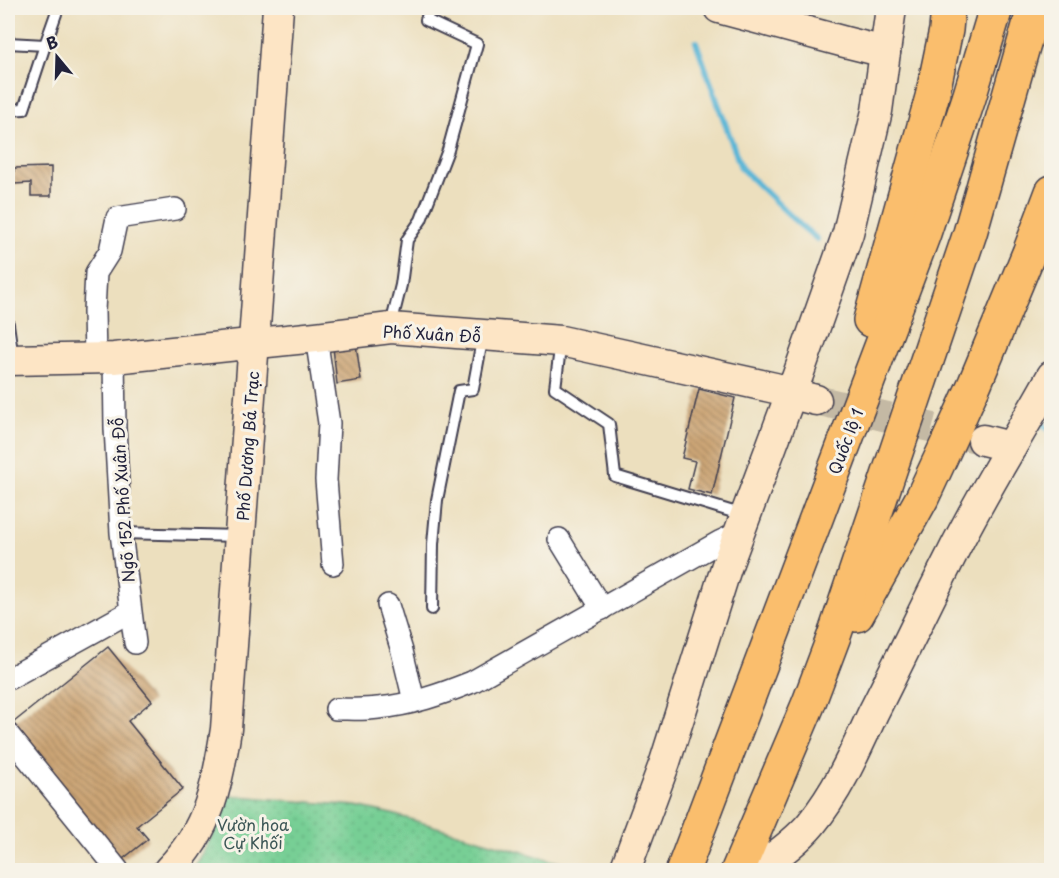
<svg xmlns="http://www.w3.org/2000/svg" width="1059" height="878" viewBox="0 0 1059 878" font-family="'Playpen Sans',sans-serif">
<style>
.park{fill:url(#park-dots);stroke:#4c7868;stroke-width:1.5}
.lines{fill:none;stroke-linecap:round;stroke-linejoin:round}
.stream{stroke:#58b5d6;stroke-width:6}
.building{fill:url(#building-back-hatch)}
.secondary-tunnel{stroke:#c4b9a4;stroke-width:30;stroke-dasharray:30 15;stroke-linecap:butt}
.lane-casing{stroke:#403e4f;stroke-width:14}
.street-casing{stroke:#403e4f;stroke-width:24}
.secondary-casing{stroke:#403e4f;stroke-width:33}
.highway-casing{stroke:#403e4f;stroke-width:36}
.lane{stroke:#fff;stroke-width:10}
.street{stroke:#fff;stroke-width:21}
.secondary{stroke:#fde5c5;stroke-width:30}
.highway{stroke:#fabe6d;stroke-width:33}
.labels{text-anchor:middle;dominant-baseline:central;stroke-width:6;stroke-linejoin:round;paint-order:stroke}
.street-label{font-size:16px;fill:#22223b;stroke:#f7f3e8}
.park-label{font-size:16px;fill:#3c5656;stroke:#f7f3e8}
</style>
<defs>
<pattern id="park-dots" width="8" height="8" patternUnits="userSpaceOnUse" patternTransform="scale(1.5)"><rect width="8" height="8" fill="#77cf95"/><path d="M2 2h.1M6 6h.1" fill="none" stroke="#67b181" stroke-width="1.8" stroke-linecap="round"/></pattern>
<pattern id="building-back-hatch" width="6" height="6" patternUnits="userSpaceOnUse" patternTransform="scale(1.5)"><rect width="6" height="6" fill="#cca576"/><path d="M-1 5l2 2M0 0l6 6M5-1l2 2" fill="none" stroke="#a58662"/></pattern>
</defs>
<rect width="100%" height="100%" fill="#f7f3e8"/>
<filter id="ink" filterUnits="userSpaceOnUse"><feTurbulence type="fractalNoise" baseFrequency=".0167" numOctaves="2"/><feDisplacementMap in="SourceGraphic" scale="12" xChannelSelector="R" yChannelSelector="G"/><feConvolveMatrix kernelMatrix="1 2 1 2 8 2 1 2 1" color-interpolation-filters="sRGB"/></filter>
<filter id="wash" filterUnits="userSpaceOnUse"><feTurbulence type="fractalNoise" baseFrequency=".008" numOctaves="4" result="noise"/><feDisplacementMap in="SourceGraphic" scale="24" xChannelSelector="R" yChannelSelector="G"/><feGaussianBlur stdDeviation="1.35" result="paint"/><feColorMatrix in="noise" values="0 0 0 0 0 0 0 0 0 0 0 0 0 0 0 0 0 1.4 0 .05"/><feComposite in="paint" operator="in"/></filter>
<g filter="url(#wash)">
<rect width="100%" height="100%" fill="#ecdfbe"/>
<path class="park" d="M226,795L356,806L392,814L585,870H193C209,844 218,825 226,795Z"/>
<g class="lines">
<g class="stream">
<polyline points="696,42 741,168 799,224 817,239"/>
<polyline points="1040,422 1052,432"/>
</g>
</g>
<g id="blocks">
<g class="building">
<polygon points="51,167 51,196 31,196 31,183 14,184 14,168"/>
<polygon points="356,344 361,380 337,384 333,347"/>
<polygon points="699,389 735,398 712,495 688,489 695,461 682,458"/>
<polygon points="108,647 152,701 128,721 183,789 137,826 148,839 119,862 9,726"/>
</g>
</g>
</g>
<g filter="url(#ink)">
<use href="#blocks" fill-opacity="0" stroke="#403e4f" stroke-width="1.5"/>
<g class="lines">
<polyline class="secondary-tunnel" points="816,400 976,438"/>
<g class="lane-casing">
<g id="lane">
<polyline points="8,43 45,45 57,11 55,8"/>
<polyline points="8,110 24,109 45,45"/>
<polyline points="8,324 13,359"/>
<polyline points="391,325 401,285 407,240 421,220 448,150 477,44 426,20 430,8"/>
<polyline points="561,341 555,388 609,424 615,476 730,511 745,512"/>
<polyline points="121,533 238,536"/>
<polyline points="432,609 433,544 437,500 459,391 473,389 483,335"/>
</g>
</g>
<g class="street-casing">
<g id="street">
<polyline points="316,337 329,423 326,480 333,564"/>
<polyline points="95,358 94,311 96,273 110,251 117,218 175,209"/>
<polyline points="114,358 115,428 121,533 135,643"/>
<polyline points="559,539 602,609"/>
<polyline points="388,605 402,651 414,701"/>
<polyline points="8,679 124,615"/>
<path d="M336,709C350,709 364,710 378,708C411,705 442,694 472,682L721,541L740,532"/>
<polyline points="8,734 118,870"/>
</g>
</g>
<g class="secondary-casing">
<g id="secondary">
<polyline points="719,8 845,42 885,52"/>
<polyline points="8,360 114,358 316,337 391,328 561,341 775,388 792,394 816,400"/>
<polyline points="983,440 1011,447"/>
<path d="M169,870C209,830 218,783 226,729L278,8"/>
<polyline points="625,870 665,762 726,568 798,375 848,233 877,111 891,8"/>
<path d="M756,870C775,857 796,842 811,824C838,791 855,752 873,713C900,660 925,607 952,554C982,493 1019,436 1052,376"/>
</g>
</g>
<g class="highway-casing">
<g id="highway">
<polyline points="870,320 932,97 946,30 948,8"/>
<polyline points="857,615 922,498 950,438 975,383 1029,253 1052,192"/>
<polyline points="683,870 923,236 969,98 996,8"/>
<polyline points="738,870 808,705 834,636 970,233 1034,8"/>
</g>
</g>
<use href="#lane" class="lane"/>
<use href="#street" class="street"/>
<use href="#secondary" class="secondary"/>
<use href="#highway" class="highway"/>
</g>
</g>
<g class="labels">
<g class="street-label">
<text transform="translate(432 333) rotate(3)">Phố Xuân Đỗ</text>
<text transform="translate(845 441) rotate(-69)">Quốc lộ 1</text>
<text transform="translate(247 446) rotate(-86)">Phố Dương Bá Trạc</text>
<text transform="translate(122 500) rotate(-94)">Ngõ 152 Phố Xuân Đỗ</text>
</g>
<g class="park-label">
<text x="253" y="824">Vườn hoa<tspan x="253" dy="18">Cự Khối</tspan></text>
</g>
</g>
<rect width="1059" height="878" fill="none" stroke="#f7f3e8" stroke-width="30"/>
<g transform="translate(57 57) rotate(341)" stroke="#f7f3e8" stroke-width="4.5" paint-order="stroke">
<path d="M0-4.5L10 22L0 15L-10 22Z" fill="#22223b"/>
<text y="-9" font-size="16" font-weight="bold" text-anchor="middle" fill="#22223b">B</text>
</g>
</svg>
